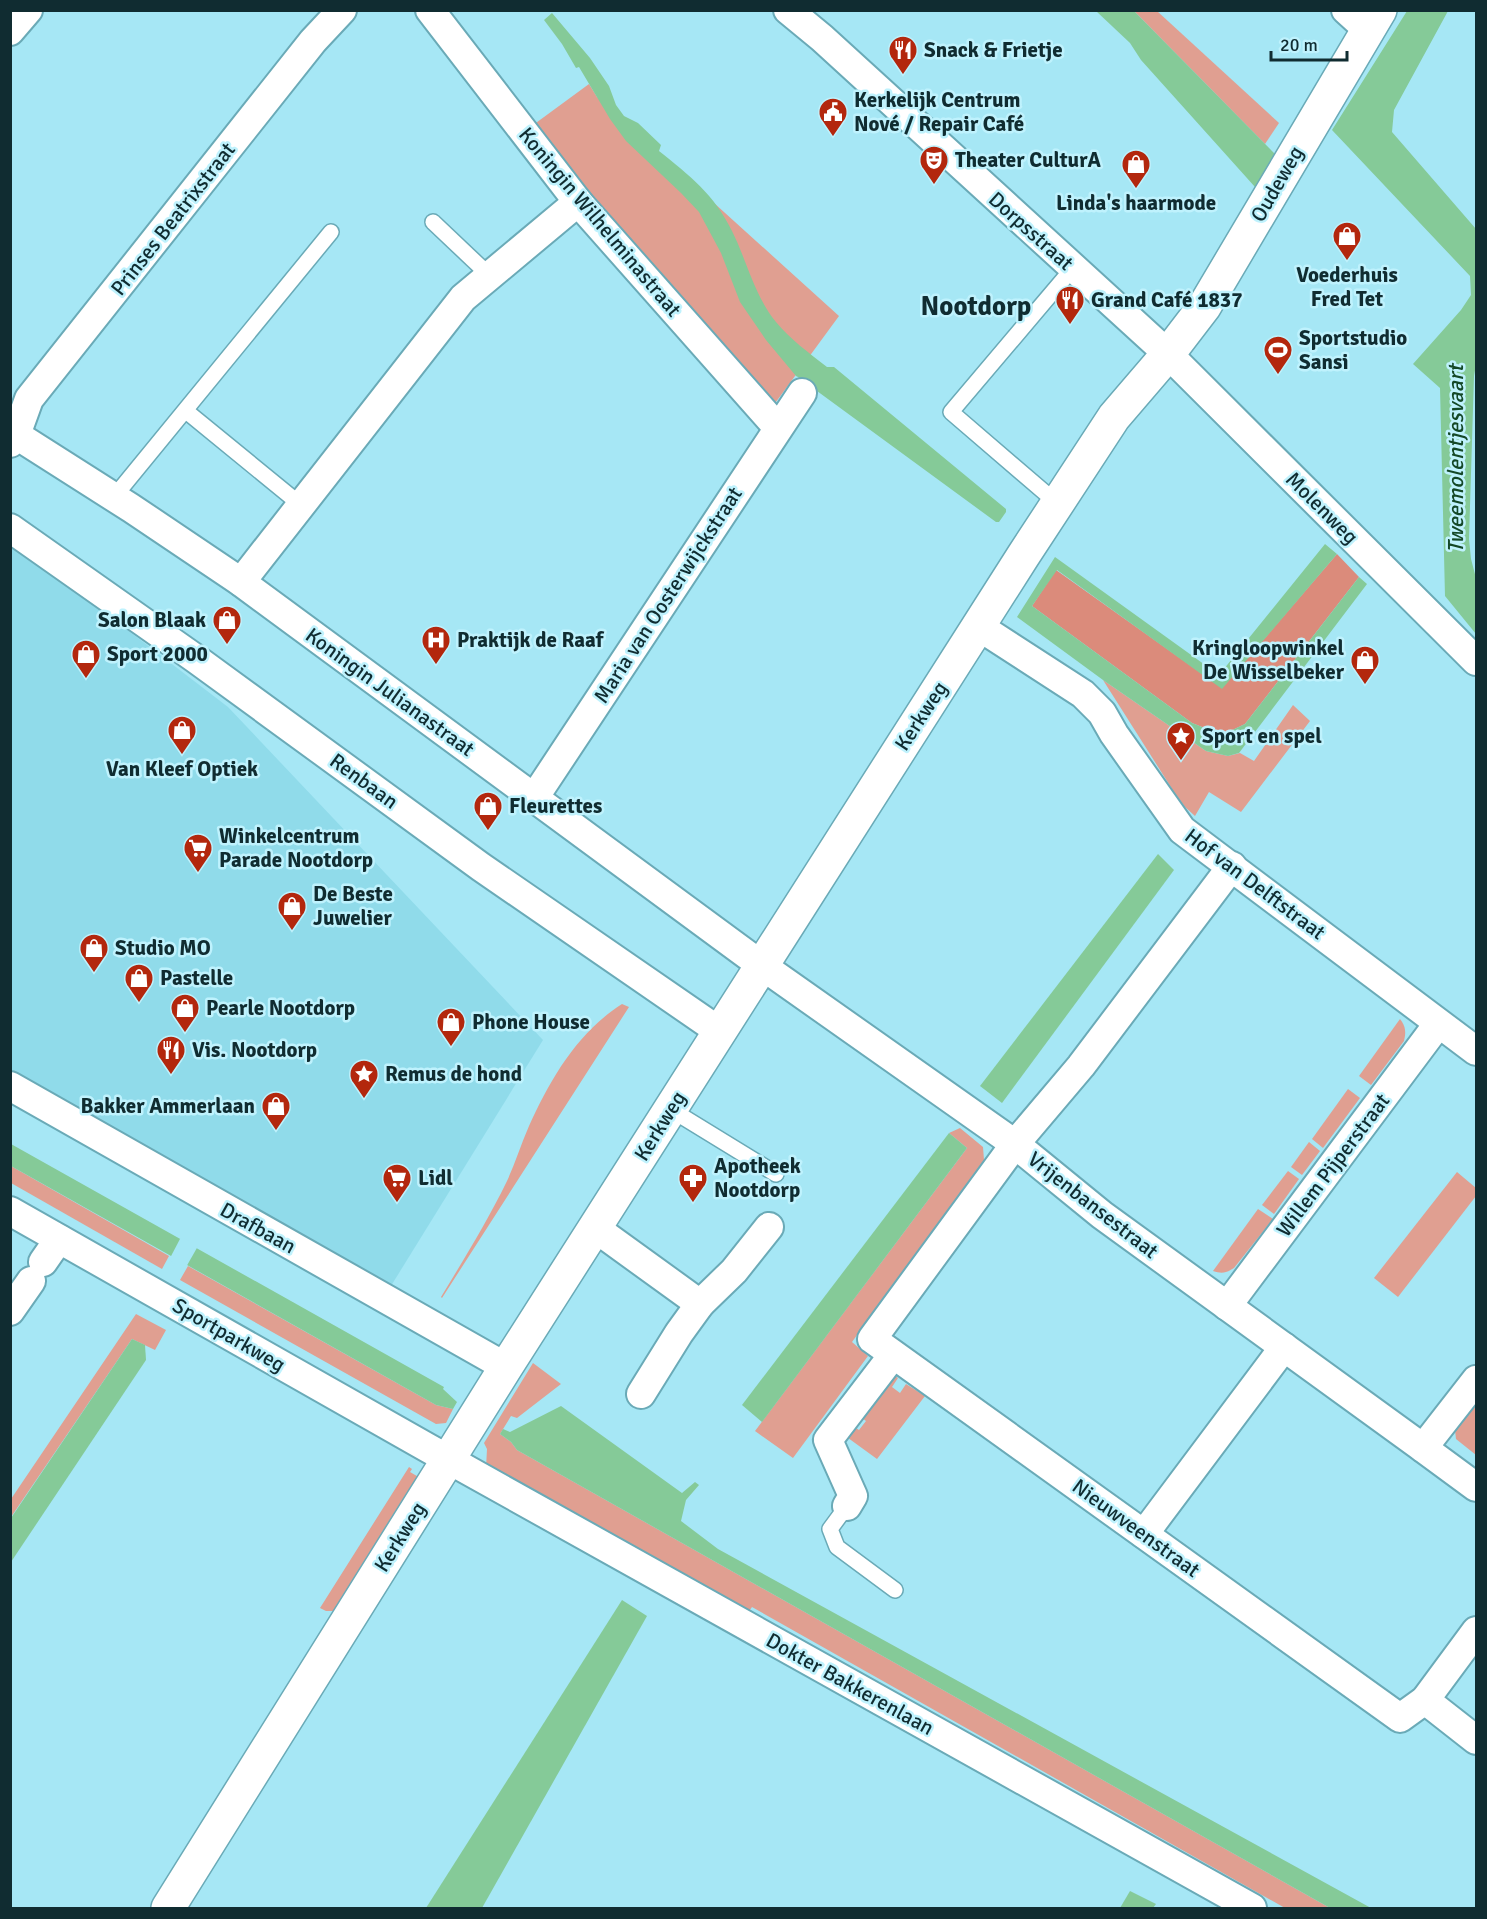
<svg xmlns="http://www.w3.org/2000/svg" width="1487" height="1919" viewBox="0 0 1487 1919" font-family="Signika,sans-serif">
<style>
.built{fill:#90dbea}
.green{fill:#e09f91}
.forest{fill:#db8b7b}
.water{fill:#85ca98}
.pier{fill:#a6e7f5}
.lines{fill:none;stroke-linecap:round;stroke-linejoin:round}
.service-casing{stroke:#6aaab7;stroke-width:18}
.minor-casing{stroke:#6aaab7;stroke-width:32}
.tertiary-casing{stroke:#6aaab7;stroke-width:36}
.service{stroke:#fff;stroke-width:15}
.minor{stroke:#fff;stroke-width:28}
.tertiary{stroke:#fff;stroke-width:33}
.labels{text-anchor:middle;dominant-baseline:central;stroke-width:5;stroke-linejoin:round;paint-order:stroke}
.poi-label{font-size:21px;font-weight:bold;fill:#102c31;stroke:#bff2fd;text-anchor:start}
.street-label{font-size:21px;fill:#102c31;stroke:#bff2fd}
.water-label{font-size:22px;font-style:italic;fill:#144827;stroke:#bff2fd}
.district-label{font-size:27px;font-weight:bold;fill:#102c31;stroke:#bff2fd}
</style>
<rect width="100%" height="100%" fill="#a6e7f5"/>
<polygon class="built" points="10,540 228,707 543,1040 386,1294 11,1081"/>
<g class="green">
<polygon points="1134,11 1157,11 1279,123 1265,144"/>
<polygon points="589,84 597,97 839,316 773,406 529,128"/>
<polygon points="1103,680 1206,751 1228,756 1240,753 1254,761 1293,705 1310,721 1241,812 1209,792 1195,816 1185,807 1174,792"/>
<path d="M622,1004L629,1007L442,1298L441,1297C464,1259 487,1222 507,1181C515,1164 521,1144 529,1126C551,1078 577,1033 622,1004Z"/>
<path d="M1400,1019C1406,1027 1406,1032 1404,1041L1371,1085L1359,1076Z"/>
<polygon points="1348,1089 1360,1098 1323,1148 1312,1139"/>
<polygon points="960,1128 983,1147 984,1160 852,1342 868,1356 793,1458 755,1431 967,1148 949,1133"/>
<polygon points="1309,1142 1320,1151 1302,1175 1291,1167"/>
<polygon points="11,1166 169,1256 162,1269 11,1183"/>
<polygon points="1288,1171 1299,1179 1274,1214 1262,1205"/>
<polygon points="1457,1172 1476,1188 1476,1196 1398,1297 1374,1278"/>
<path d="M1258,1209L1273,1219L1234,1268C1226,1273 1222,1274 1213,1271Z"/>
<polygon points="188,1266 436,1405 453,1409 446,1423 436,1424 180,1280"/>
<polygon points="136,1314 166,1330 155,1350 132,1339 11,1517 11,1499"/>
<polygon points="533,1363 561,1384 517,1418 511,1416 500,1434 511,1442 517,1450 1330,1908 1285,1908 752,1607 747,1614 486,1468 487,1449 484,1443"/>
<polygon points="888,1371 898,1378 892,1387 900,1393 906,1384 925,1396 877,1459 844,1435 852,1425 859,1430 866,1421 858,1415"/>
<polygon points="1475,1403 1476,1403 1476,1455 1456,1439 1455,1430"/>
<polygon points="409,1467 412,1469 410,1472 422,1479 338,1611 326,1611 320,1608"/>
</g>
<polygon class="forest" points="1337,554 1359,577 1245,724 1222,735 1192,723 1032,606 1056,570 1222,688"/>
<g class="water">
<polygon points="1096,11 1134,11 1276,155 1255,187 1141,60 1130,43"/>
<polygon points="1407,11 1448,11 1394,110 1392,132 1476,229 1476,365 1474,376 1469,539 1471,559 1476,578 1476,634 1445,596 1440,388 1413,364 1461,310 1471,295 1470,276 1332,130"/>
<path d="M552,13L590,58L609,86L616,105L624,116L638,123L661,145L659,151C690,176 714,194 732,231C747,261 754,295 776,322C790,339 809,353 827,367H834L1006,509V512L999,522H996L817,391L814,385L796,376L766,340L740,302L721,253L699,212L681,193L626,141L610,119L579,67L576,68L562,44L544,20Z"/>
<polygon points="1325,544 1337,554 1222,689 1057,570 1032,606 1192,723 1222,735 1245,724 1359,577 1367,584 1239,753 1228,756 1206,751 1103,680 1017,617 1055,557 1219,675"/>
<polygon points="1158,854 1174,870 1002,1103 980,1086"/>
<polygon points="949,1133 967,1148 762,1422 742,1405"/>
<polygon points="11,1144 444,1387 443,1389 457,1402 453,1409 436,1405 11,1166"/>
<polygon points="132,1339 145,1345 146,1360 11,1562 11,1518"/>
<polygon points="561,1406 682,1493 695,1482 699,1485 686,1500 681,1521 718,1549 1371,1908 1330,1908 517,1450 511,1442 500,1434 503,1429 510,1432"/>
<polygon points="622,1600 647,1616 482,1908 426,1908"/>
<polygon points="1130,1891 1156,1904 1153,1908 1120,1908"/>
</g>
<polygon class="pier" points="181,1237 198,1246 185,1269 169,1260"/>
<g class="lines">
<g class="service-casing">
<g id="service">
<polyline points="433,222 490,276"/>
<polyline points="186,411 301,505"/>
<polyline points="114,497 331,232"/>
<polyline points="1057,503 951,412 1073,268"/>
<polyline points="670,1109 776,1174"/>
<polyline points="847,1506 830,1529 837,1547 895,1590"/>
</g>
</g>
<g class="minor-casing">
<g id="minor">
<polyline points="430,10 578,202 778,428"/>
<polyline points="788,10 822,38 1168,354 1476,661"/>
<polyline points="1346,10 1368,30"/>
<polyline points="10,31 28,10"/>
<polyline points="10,431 131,508 241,582 761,965 1015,1144 1102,1215 1423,1448"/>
<polyline points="10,443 16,435 29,399 313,41 342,10"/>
<polyline points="10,528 196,659 481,867 719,1031"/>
<polyline points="241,582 463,298 578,202"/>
<polyline points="978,626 1083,694 1102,713 1114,734 1182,830 1476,1051"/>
<polyline points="534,798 802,393"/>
<polyline points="1232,866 1081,1066 1015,1144 872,1339 1400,1718 1425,1700 1476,1631"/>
<polyline points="10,1086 506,1367"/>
<polyline points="10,1211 428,1448 1252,1908"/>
<polyline points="595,1228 700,1304"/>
<polyline points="43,1262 59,1239"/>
<polyline points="1227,1306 1438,1024"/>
<polyline points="10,1311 31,1281"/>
<polyline points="1476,1380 1423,1448 1476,1487"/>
<polyline points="641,1394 679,1333 700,1304 734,1271 769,1227"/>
<polyline points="847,1506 853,1496 828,1440 893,1355"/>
<polyline points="1144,1534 1284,1347"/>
<polyline points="1425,1700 1476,1740"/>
</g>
</g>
<g class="tertiary-casing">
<polyline id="tertiary" points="168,1908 506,1367 1023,556 1114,417 1168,354 1204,307 1380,10"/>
</g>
<use href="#service" class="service"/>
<use href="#minor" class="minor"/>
<use href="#tertiary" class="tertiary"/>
</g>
<defs>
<g id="restaurant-pin" transform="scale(1.5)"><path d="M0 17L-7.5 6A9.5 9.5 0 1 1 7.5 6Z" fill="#b3270d" stroke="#bff2fd"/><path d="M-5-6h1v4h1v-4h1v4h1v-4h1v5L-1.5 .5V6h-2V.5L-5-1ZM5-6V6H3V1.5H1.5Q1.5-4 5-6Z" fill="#fff"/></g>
<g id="civic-pin" transform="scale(1.5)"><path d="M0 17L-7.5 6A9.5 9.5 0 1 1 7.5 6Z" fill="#b3270d" stroke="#bff2fd"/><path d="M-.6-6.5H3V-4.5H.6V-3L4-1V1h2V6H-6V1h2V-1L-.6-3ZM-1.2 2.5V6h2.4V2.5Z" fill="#fff"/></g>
<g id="theatre-pin" transform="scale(1.5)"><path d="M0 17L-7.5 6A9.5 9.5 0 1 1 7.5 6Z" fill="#b3270d" stroke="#bff2fd"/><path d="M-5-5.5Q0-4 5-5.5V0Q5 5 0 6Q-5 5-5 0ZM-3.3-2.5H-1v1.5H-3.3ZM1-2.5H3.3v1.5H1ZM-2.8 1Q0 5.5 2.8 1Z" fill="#fff"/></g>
<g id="shop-pin" transform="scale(1.5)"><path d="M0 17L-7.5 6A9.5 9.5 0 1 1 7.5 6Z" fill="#b3270d" stroke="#bff2fd"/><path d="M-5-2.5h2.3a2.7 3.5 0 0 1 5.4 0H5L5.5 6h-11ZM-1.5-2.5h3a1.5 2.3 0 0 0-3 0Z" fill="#fff"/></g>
<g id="stadium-pin" transform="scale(1.5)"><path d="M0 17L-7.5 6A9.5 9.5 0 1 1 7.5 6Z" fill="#b3270d" stroke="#bff2fd"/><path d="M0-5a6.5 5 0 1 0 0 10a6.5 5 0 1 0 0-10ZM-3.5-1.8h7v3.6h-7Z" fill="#fff"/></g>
<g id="hospital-pin" transform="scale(1.5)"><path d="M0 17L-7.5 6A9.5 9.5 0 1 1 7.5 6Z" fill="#b3270d" stroke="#bff2fd"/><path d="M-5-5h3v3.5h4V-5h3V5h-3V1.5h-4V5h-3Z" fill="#fff"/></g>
<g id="sight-pin" transform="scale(1.5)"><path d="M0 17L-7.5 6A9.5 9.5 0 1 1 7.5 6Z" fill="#b3270d" stroke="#bff2fd"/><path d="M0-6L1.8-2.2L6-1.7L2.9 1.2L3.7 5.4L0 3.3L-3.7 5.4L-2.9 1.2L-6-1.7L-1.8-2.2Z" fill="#fff"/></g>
<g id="supermarket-pin" transform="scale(1.5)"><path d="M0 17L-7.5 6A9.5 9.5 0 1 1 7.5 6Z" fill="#b3270d" stroke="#bff2fd"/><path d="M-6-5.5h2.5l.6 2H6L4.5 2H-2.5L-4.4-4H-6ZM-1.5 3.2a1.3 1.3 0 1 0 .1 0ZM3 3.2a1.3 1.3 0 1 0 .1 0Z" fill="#fff"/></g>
<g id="pharmacy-pin" transform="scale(1.5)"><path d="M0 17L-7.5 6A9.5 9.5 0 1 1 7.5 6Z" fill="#b3270d" stroke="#bff2fd"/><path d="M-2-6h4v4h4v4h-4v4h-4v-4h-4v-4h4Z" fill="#fff"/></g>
</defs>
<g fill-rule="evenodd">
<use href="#restaurant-pin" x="903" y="50"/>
<use href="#civic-pin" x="833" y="112"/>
<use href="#theatre-pin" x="934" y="160"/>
<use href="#shop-pin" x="1136" y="164"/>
<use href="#shop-pin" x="1347" y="236"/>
<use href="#restaurant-pin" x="1070" y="300"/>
<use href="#stadium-pin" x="1278" y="350"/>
<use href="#shop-pin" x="227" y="620"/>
<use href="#hospital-pin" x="436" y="640"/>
<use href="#shop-pin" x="86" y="654"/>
<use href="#shop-pin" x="1365" y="660"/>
<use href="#shop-pin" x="182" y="730"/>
<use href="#sight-pin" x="1181" y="736"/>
<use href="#shop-pin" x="488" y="806"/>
<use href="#supermarket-pin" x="198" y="848"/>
<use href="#shop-pin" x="292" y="906"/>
<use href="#shop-pin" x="94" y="948"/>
<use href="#shop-pin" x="139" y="978"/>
<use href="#shop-pin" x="185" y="1008"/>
<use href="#shop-pin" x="451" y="1022"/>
<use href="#restaurant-pin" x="171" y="1050"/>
<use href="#sight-pin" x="364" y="1074"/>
<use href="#shop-pin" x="276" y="1106"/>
<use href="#supermarket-pin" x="397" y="1178"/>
<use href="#pharmacy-pin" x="693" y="1178"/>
</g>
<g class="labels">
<g class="poi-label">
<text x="924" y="50">Snack &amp; Frietje</text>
<text x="854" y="100">Kerkelijk Centrum<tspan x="854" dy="24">Nové / Repair Café</tspan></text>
<text x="955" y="160">Theater CulturA</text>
<text x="1136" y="203" text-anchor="middle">Linda's haarmode</text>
<text x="1347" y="275" text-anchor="middle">Voederhuis<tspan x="1347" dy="24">Fred Tet</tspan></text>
<text x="1091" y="300">Grand Café 1837</text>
<text x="1299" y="338">Sportstudio<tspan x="1299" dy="24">Sansi</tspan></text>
<text x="206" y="620" text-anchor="end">Salon Blaak</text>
<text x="457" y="640">Praktijk de Raaf</text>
<text x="1344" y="648" text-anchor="end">Kringloopwinkel<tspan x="1344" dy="24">De Wisselbeker</tspan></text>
<text x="107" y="654">Sport 2000</text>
<text x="1202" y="736">Sport en spel</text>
<text x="182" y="769" text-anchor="middle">Van Kleef Optiek</text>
<text x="509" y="806">Fleurettes</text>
<text x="219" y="836">Winkelcentrum<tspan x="219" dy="24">Parade Nootdorp</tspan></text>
<text x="313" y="894">De Beste<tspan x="313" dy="24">Juwelier</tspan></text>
<text x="115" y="948">Studio MO</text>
<text x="160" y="978">Pastelle</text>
<text x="206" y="1008">Pearle Nootdorp</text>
<text x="472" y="1022">Phone House</text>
<text x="192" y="1050">Vis. Nootdorp</text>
<text x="385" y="1074">Remus de hond</text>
<text x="255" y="1106" text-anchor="end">Bakker Ammerlaan</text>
<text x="714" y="1166">Apotheek<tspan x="714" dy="24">Nootdorp</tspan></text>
<text x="418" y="1178">Lidl</text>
</g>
<g class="street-label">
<text transform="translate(1277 184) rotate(-60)">Oudeweg</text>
<text transform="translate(173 219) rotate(-52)">Prinses Beatrixstraat</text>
<text transform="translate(600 222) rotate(50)">Koningin Wilhelminastraat</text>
<text transform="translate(1031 231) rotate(42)">Dorpsstraat</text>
<text transform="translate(1322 508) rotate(45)">Molenweg</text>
<text transform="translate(668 595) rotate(-57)">Maria van Oosterwijckstraat</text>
<text transform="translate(390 692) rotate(36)">Koningin Julianastraat</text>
<text transform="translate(921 716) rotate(-57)">Kerkweg</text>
<text transform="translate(364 781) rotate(36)">Renbaan</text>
<text transform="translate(1255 884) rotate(37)">Hof van Delftstraat</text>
<text transform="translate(660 1126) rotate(-58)">Kerkweg</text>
<text transform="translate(1333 1165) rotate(-53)">Willem Pijperstraat</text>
<text transform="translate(1093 1205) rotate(38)">Vrijenbansestraat</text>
<text transform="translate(258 1228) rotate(29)">Drafbaan</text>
<text transform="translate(229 1335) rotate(30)">Sportparkweg</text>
<text transform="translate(1136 1528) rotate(36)">Nieuwveenstraat</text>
<text transform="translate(400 1537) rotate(-58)">Kerkweg</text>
<text transform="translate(850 1684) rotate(29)">Dokter Bakkerenlaan</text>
</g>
<g class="water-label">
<text transform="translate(1455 459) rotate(-90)">Tweemolentjesvaart</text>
</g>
<g class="district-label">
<text x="976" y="306">Nootdorp</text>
</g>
</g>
<rect width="1487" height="1919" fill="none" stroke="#102c31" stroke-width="24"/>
<path d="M1271 51v9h76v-9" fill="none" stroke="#102c31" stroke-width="3"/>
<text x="1280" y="51" font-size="18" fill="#102c31" stroke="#bff2fd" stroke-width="4.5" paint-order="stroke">20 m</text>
</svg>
